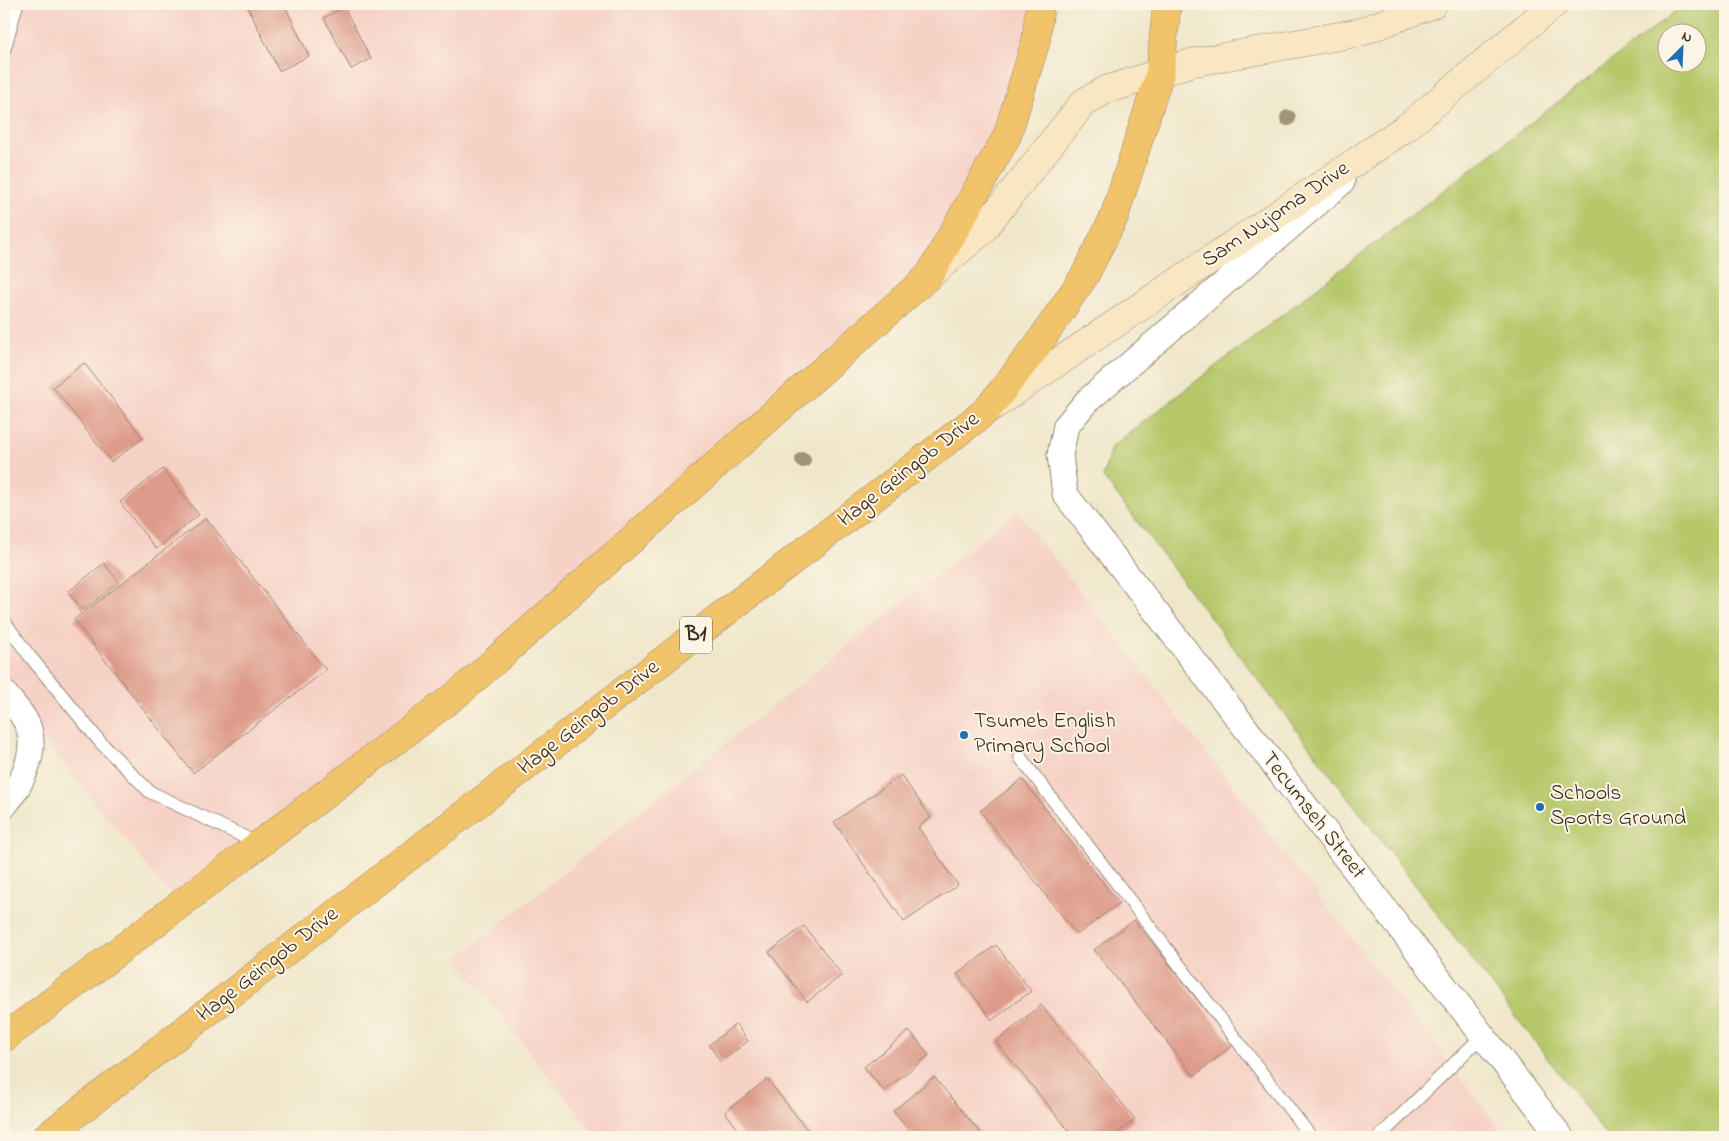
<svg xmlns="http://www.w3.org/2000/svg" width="1729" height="1141" viewBox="0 0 1729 1141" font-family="'Indie Flower',sans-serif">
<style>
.built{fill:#f6d1c6}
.green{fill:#b6c86b;stroke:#787944;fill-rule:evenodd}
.building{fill:#de9b8b}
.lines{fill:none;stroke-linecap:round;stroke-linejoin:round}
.lane-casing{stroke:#968874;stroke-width:14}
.street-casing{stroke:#968874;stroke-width:27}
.secondary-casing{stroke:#968874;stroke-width:29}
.highway-casing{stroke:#968874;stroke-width:29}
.lane{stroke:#fff;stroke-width:12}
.street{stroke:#fff;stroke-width:25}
.secondary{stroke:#f9e7c3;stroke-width:28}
.highway{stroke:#f1c36a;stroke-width:28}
.tree{fill:#9e9576}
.poi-dot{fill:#1f6fb2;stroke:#fcf5e5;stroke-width:2}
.labels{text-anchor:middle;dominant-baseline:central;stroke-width:4;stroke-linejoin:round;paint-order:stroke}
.shield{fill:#fcf5e5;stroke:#75675a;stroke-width:1}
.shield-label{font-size:21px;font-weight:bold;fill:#3b2a1e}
.street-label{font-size:22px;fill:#3b2a1e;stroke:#fcf5e5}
.poi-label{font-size:22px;fill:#3b2a1e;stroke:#fcf5e5;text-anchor:start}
</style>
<rect width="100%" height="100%" fill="#fcf5e5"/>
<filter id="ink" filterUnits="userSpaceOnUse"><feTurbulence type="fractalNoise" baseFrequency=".02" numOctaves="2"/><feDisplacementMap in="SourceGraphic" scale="10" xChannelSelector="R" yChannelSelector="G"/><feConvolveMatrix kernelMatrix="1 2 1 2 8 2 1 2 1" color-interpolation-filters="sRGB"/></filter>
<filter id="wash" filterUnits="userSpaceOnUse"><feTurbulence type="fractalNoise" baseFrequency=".0096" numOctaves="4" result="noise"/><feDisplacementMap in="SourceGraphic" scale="20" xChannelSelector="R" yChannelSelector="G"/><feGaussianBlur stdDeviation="1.12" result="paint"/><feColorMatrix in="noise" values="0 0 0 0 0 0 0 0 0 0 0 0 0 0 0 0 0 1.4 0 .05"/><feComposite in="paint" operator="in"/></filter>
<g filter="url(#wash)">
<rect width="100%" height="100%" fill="#f0e7cb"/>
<g class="built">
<polygon points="4,4 1040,4 1036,41 929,276 461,691 179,905 4,691"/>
<polygon points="1017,511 1507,1137 597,1137 456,959"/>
</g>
<path class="green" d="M1685,4H1725V1137H1608L1103,477L1111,447ZM1666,32H1696V62H1666Z"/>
<g id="blocks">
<g class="building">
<polygon points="246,4 284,4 309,56 279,71"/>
<polygon points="344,7 371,59 351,69 324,18"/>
<polygon points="84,363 143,438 111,462 53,387"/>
<polygon points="163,469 199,515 156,549 120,502"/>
<polygon points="206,518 326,670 193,773 74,620"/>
<polygon points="104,563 119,582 83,610 68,592"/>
<polygon points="901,775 931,818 918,827 958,885 904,922 834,822"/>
<polygon points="1022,779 1119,903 1077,935 980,811"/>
<polygon points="1134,920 1233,1045 1194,1076 1094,950"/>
<polygon points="804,926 842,975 807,1002 769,952"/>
<polygon points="996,945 1031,991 992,1020 957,974"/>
<polygon points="1041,1005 1135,1119 1113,1137 1074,1137 996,1042"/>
<polygon points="736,1024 748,1041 721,1062 709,1045"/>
<polygon points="909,1031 929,1055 884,1091 864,1067"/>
<polygon points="934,1077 984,1137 914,1137 893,1111"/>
<polygon points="767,1079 813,1137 744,1137 725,1112"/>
</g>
</g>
</g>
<g filter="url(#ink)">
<use href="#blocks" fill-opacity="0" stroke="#968874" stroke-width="1"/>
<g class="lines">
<g class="lane-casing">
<g id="lane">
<polyline points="4,51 17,4"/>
<polyline points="4,621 28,654 101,743 150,792 259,844"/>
<polyline points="1020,757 1311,1137"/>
<polyline points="1379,1137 1482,1036"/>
</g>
</g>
<g class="street-casing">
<g id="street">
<polyline points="1342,182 1087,401 1066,426 1060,455 1065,494 1561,1137"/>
<path d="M4,693C11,702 20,711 25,720C41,747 22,785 4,806"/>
</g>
</g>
<g class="secondary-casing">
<g id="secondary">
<polyline points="930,275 981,232 1084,102 1106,90 1190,63 1361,32 1433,4"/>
<polyline points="993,406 1407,127 1554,4"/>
</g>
</g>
<g class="highway-casing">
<g id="highway">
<polyline points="4,1038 461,691 929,276 1007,136 1036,41 1040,4"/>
<polyline points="46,1137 986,411 1037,346 1085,275 1114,217 1160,73 1167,4"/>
</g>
</g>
<use href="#lane" class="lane"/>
<use href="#street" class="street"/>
<use href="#secondary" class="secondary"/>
<use href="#highway" class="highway"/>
</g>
<g class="tree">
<circle cx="1288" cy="118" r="8"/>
<circle cx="803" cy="460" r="8"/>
</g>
</g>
<g class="poi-dot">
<circle cx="964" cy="735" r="5"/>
<circle cx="1540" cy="807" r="5"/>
</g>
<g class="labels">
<rect class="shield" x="680" y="616.5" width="32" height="37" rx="4"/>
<g class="shield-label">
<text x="696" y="635">B1</text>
</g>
<g class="street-label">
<text transform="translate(1276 215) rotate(-34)">Sam Nujoma Drive</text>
<text transform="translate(909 470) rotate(-38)">Hage Geingob Drive</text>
<text transform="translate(589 718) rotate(-38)">Hage Geingob Drive</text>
<text transform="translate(1313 816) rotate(52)">Tecumseh Street</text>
<text transform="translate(268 965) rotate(-38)">Hage Geingob Drive</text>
</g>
<g class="poi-label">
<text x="974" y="722">Tsumeb English<tspan x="974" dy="25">Primary School</tspan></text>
<text x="1550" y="794">Schools<tspan x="1550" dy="25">Sports Ground</tspan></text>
</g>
</g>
<rect width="1729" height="1141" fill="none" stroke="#fcf5e5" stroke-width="20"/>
<g transform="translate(1682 48) rotate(24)"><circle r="24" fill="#fcf5e5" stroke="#afa495"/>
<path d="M0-4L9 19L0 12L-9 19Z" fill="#1f6fb2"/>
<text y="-8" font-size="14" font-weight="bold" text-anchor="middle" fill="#3b2a1e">N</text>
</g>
</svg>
